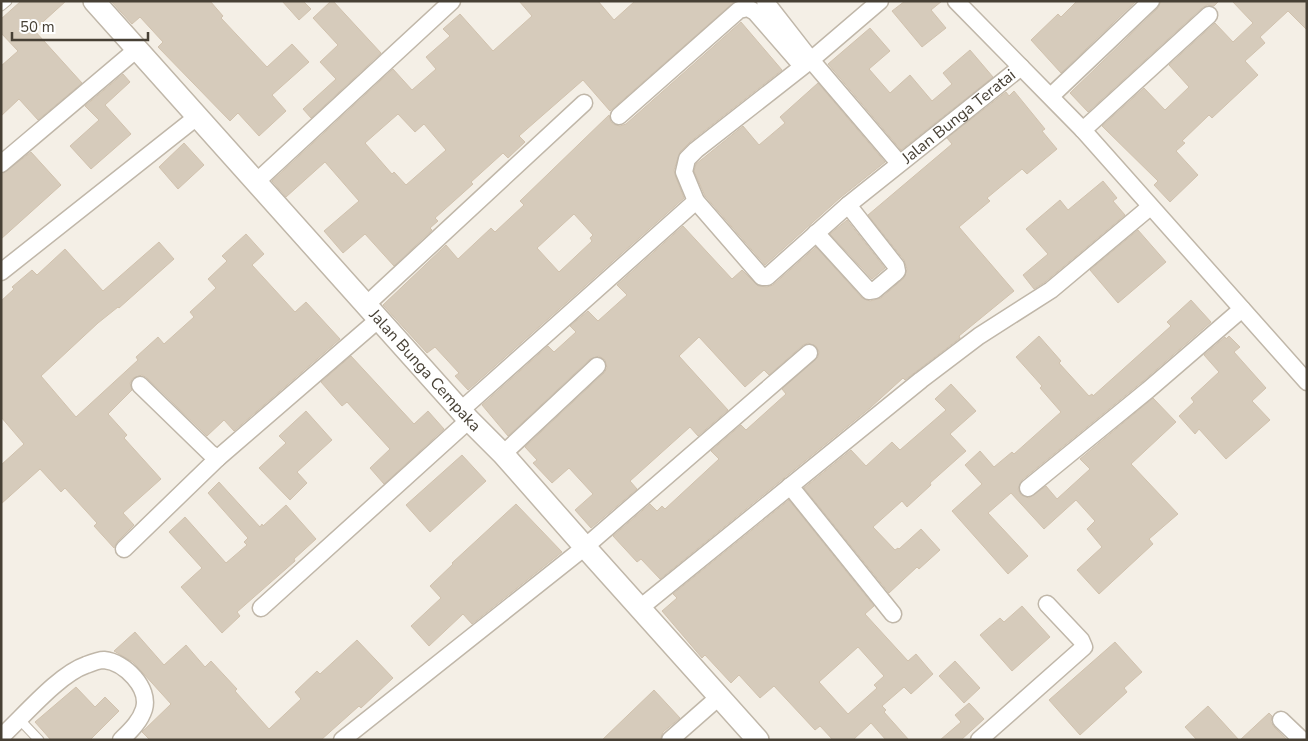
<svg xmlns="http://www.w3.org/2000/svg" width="1308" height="741" viewBox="0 0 1308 741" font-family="'Nunito Sans',sans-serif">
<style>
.building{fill:#d6cbbb;stroke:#d1c2ae;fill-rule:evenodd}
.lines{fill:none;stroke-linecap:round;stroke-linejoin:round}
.service-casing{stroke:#c0b7a9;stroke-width:11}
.minor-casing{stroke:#c0b7a9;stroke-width:19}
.tertiary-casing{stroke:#c0b7a9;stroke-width:24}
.service{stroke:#fff;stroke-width:9}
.minor{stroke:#fff;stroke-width:16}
.tertiary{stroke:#fff;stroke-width:21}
.labels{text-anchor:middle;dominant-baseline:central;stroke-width:5;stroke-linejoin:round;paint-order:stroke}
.street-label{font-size:16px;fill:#474035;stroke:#fff}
</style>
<rect width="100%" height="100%" fill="#f4efe6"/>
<g class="building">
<polygon points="21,1 66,1 34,30 82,83 38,120 19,99 1,116 1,66 18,51 1,33 1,19"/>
<polygon points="111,1 210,1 223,16 221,18 267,67 292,44 309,62 272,95 286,111 259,136 238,113 230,121 158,47 163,42 140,17 132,24"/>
<polygon points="282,1 303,1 311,9 299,20"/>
<polygon points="331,1 333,1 381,53 311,118 303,109 336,79 320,62 338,45 313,18"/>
<path d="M519,1H598L614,20L635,1H735L610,111L583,80L519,136L525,142L508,158L503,153L471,182L473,184L435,218L438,221L430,228L432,230L394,266L365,234L343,253L324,231L359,201L325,162L286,197L272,181L393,69L412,90L436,69L426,57L450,36L443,29L460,14L493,51L532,16ZM398,114L415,132L424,124L446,150L406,185L394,172L392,174L365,143Z"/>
<polygon points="905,1 942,1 931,10 946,28 922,47 892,11"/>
<polygon points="1077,1 1136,1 1061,73 1031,40 1058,14 1061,17"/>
<polygon points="1161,1 1219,1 1214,6 1207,5 1202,8 1088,112 1070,93 1158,8"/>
<polygon points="1232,1 1307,1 1307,30 1288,11 1260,37 1265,43 1245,61 1258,75 1212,118 1209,115 1182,141 1185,143 1176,151 1198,175 1170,202 1154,185 1158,181 1102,126 1144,88 1165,110 1189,87 1169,65 1215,23 1233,42 1253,23"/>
<path d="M741,22L782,70L690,142L680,152L674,170L675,175L684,198L468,390L455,376L459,373L435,347L427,353L383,305L446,245L458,259L491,228L495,232L524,205L520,201L609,115L611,122L615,125L620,126L626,124ZM574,214L593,235L590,238L592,241L559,272L537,248Z"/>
<polygon points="870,28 890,51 869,69 890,93 910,75 932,101 952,84 943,73 970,50 993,77 901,150 828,64"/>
<polygon points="123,74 130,82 105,105 131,134 91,169 70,146 99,120 85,106"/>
<polygon points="818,83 885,162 841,197 765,265 705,196 694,171 696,164 743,126 759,145 785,123 780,117"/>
<polygon points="1014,91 1045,129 1042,131 1057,149 1027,174 1022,169 987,198 990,201 959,227 1014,291 959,336 960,338 905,380 903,378 870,408 660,579 641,559 637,562 613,536 650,504 657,511 662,506 665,509 719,459 711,451 741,425 746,430 786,394 782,389 818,357 819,352 816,346 808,343 803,345 769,375 764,370 745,387 699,337 679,356 728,410 698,436 690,427 630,481 637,489 591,528 575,510 593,494 569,468 552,483 533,463 537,460 525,447 604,373 607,368 605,360 599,356 590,359 508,436 482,405 548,346 554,352 576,332 570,326 588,311 598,321 627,295 617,285 683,226 732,279 742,270 758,286 767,287 773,285 816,247 862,298 870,301 881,298 904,278 907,269 904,260 868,215 952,144 947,138 1006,92 1009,96"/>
<polygon points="184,143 204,165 178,189 159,167"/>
<polygon points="31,152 61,185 1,239 1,175"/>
<polygon points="1103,181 1117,198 1113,201 1125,215 1045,282 1034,289 1023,275 1048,254 1026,229 1060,200 1068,210"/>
<polygon points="847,220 885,268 872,279 830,234"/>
<polygon points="1138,230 1166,262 1118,303 1090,270"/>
<polygon points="246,234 264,254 252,265 295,312 306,302 340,339 234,431 224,420 207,436 147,378 142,375 133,378 130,383 132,390 108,414 127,435 124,438 161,479 123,513 134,525 117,542 114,548 94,526 97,523 65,488 61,492 40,469 1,504 1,465 24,444 1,417 1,301 14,289 12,287 32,270 37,275 65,249 103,291 159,242 174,259 119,308 118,307 98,323 41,376 76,417 138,360 136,357 158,337 164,344 194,317 190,312 216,288 208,279 227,261 222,256"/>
<polygon points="1191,300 1211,322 1142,382 1022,480 1018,489 1021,495 1029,498 1046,486 1057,499 1090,469 1080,459 1153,398 1176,422 1131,464 1178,514 1149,539 1153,544 1099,594 1077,570 1102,547 1087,529 1095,521 1076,500 1044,529 1011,493 988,513 1028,556 1008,574 952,511 982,484 965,465 980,451 994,467 1012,452 1014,454 1061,412 1040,388 1042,386 1016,357 1039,336 1061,361 1059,363 1089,396 1092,394 1093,396 1171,326 1167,322"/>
<polygon points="1229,336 1240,347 1234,352 1266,388 1252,401 1270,420 1226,459 1199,429 1195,434 1179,416 1194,402 1191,398 1219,372 1204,355 1225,337 1226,339"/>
<polygon points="351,356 414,424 428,411 444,429 384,484 370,468 390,449 347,402 342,406 321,382"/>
<polygon points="951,384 976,411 950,434 966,451 930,483 931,485 907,507 902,501 873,527 895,550 898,548 899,549 921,529 940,550 919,569 917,567 889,593 804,488 851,450 866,466 892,442 900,450 946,410 935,399"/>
<polygon points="306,411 332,440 297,472 307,483 290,500 259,468 286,443 279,436"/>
<polygon points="462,455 486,481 430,532 406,505"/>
<polygon points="219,482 260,527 262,524 263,526 286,505 316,539 294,559 295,561 237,612 240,616 222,633 181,587 202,568 169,532 185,517 226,563 247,545 244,542 248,538 208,493"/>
<path d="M789,500L874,606L865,614L908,661L916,654L933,674L911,694L904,687L882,706L886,710L884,712L909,740H886L871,723L853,740H833L820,726L815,730L774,686L760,698L739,675L731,683L705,655L702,658L662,611L677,598L673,594ZM858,647L884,676L874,685L877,688L848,714L819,682Z"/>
<polygon points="516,504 562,552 472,624 463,614 429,646 411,626 441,598 430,586 453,564 452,563"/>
<polygon points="1022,606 1050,637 1012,671 980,635 1000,618 1004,622"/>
<polygon points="135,632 164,665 186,645 205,667 211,661 237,689 235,691 269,729 301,699 295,692 317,671 320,674 357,640 393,678 361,708 359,706 321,740 150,740 142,732 171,704 133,662 114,651"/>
<polygon points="1115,642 1142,672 1124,688 1127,692 1080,735 1049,700"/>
<polygon points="955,661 980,688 964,703 939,676"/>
<polygon points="76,687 95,707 105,697 119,711 90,740 51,740 35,722"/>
<polygon points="654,690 680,718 663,732 660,740 602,740"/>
<polygon points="969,703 984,719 961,740 940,740 961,722 955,715"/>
<polygon points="1208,706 1239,740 1197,740 1185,727"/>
<polygon points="1269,713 1272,716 1271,722 1274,727 1287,740 1240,740"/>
</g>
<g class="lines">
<g class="service-casing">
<g id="service">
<polyline points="1,6 7,1"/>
<polyline points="20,720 39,740"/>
</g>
</g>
<g class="minor-casing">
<g id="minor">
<polyline points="765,1 811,60 899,163"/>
<path id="s1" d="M880,1L811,60L696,150L687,159L684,172L696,201L762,277H767L848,205L1021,67"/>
<polyline points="956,1 1083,130 1307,382"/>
<polyline points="1051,96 1151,1"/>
<polyline points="619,116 739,10 748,8 755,12 802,66"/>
<polyline points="1083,130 1209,15"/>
<polyline points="1,164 137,49"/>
<polyline points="256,182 452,1"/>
<polyline points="816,233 869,291 875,290 894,274 897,271 896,266 848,205"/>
<polyline points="1,272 198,116"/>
<polyline points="366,305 584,103"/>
<polyline points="140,385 210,453 218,458"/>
<polyline points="461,410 696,201"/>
<polyline points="503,454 597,366"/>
<polyline points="790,486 893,614"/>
<polyline points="1028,488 1148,390 1242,309"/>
<polyline points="124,549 218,458 379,319"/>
<polyline points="261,608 469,420"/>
<polyline points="640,608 921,380 979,336 1051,290 1150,207"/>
<polyline points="1281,720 1302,740"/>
<path d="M1,737C23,717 59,674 86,665C91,663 99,660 104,660C125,662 150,688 144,709C140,722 130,731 121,740"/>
<polyline points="342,740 585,547 809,353"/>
<polyline points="670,740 720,696"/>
<polyline points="979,740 1084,647 1081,640 1047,604"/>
</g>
</g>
<g class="tertiary-casing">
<g id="tertiary">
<path id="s2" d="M94,1L469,420L503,454L585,547L758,740"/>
</g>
</g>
<use href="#service" class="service"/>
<use href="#minor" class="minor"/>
<use href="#tertiary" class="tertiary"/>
</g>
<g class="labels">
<g class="street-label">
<text stroke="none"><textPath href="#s1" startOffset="650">Jalan Bunga Teratai</textPath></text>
<text stroke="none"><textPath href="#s2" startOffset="496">Jalan Bunga Cempaka</textPath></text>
</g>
</g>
<rect width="1308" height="741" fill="none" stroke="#474035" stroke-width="5"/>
<path d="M12 32v8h136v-8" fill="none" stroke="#474035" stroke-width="2.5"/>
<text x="20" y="32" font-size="15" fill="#474035" stroke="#ffffff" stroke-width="4" paint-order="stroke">50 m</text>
</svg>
